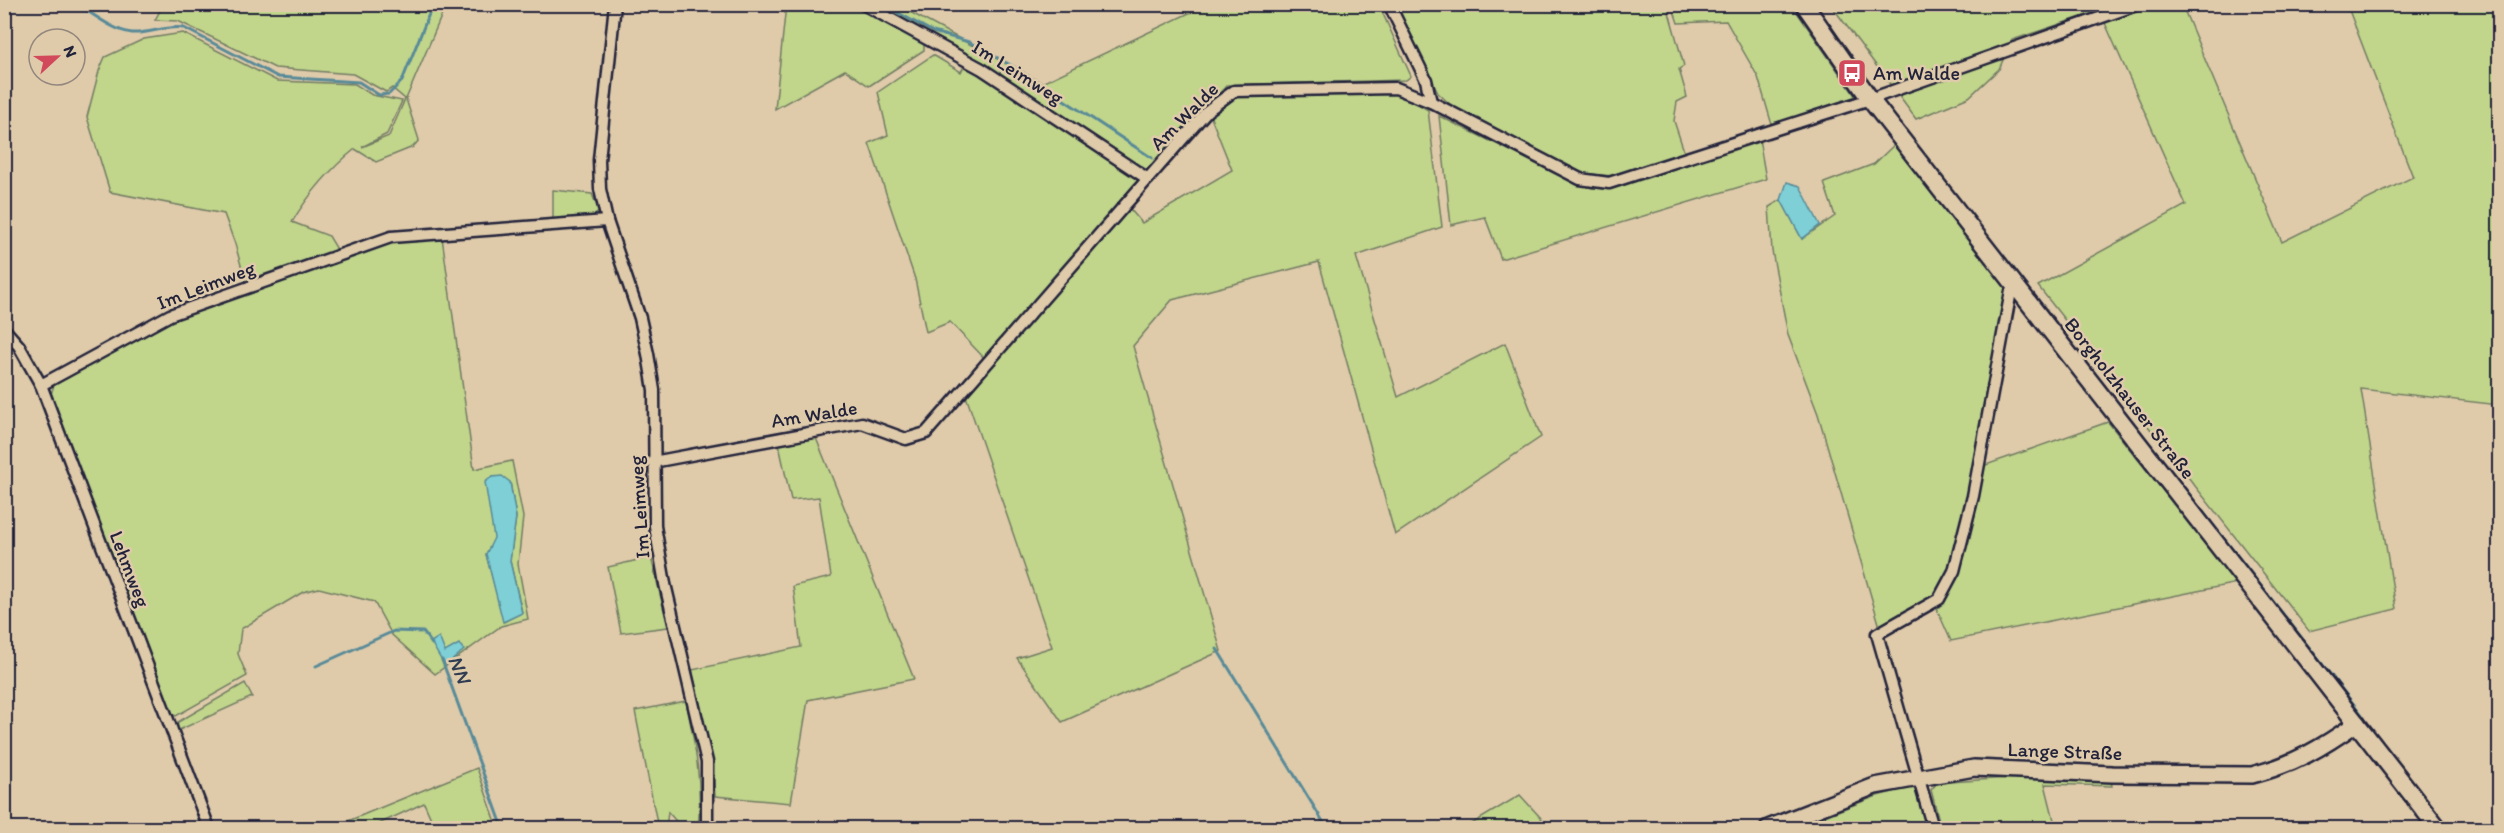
<svg xmlns="http://www.w3.org/2000/svg" width="2504" height="833" viewBox="0 0 2504 833" font-family="Itim,sans-serif">
<style>
.green{fill:#c1d58b;stroke:#727c63;stroke-width:1.5;fill-rule:evenodd}
.water{fill:#7ecfd6;stroke:#598a98;stroke-width:1.5}
.lines{fill:none;stroke-linecap:round;stroke-linejoin:round}
.stream{stroke:#598a98;stroke-width:3}
.street-casing{stroke:#22223b;stroke-width:15}
.secondary-casing{stroke:#22223b;stroke-width:20}
.primary-casing{stroke:#22223b;stroke-width:21}
.street{stroke:#dfcbaa;stroke-width:10}
.secondary{stroke:#dfcbaa;stroke-width:15}
.primary{stroke:#dfcbaa;stroke-width:16}
.labels{text-anchor:middle;dominant-baseline:central;stroke-width:5;stroke-linejoin:round;paint-order:stroke}
.street-label{font-size:20px;fill:#22223b;stroke:#dfcbaa}
.poi-label{font-size:20px;fill:#22223b;stroke:#dfcbaa;text-anchor:start}
.water-label{font-size:21px;font-style:italic;fill:#303c52;stroke:#dfcbaa}
</style>
<rect width="100%" height="100%" fill="#dfcbaa"/>
<filter id="ink" filterUnits="userSpaceOnUse"><feTurbulence type="fractalNoise" baseFrequency=".0167" numOctaves="2"/><feDisplacementMap in="SourceGraphic" scale="12" xChannelSelector="R" yChannelSelector="G"/><feConvolveMatrix kernelMatrix="1 2 1 2 8 2 1 2 1" color-interpolation-filters="sRGB"/></filter>
<g filter="url(#ink)">
<g class="green">
<path d="M163,5H446L406,99L419,140L413,147L376,162L355,149C329,170 309,194 292,222L329,236L338,251L246,283L235,244L224,214L110,192L87,117L99,71L105,57L144,39L183,33L277,81L355,84L372,95L402,101L387,134L362,147L389,136L405,99L392,88L386,92L353,74L275,68L178,21L155,20Z"/>
<polygon points="786,5 855,5 924,40 924,50 869,86 845,70 775,109"/>
<polygon points="874,5 897,5 1042,83 1206,5 1379,5 1411,76 1406,80 1227,85 1154,163 986,360 950,322 926,332 915,279 869,143 888,135 878,92 933,55 961,72 969,56"/>
<polygon points="1394,5 1667,5 1684,66 1679,69 1687,97 1677,102 1674,121 1685,154 1613,176 1577,173 1453,107 1438,93"/>
<polygon points="1672,5 1792,5 1856,97 1772,125 1758,77 1726,21 1678,23"/>
<polygon points="1831,5 2117,5 2012,40 1999,69 1969,97 1916,119"/>
<polygon points="2154,5 2182,5 2282,242 2413,177 2347,5 2499,5 2499,405 2361,389 2396,609 2309,631 2038,286 2186,205 2105,23"/>
<polygon points="1387,91 1403,95 1428,110 1442,227 1356,256 1398,397 1505,343 1541,437 1395,535 1319,262 1172,300 1133,346 1221,651 1062,722 1017,658 1052,647 966,396 1130,209 1142,223 1232,170 1210,115 1227,98 1245,92"/>
<polygon points="1439,116 1578,184 1592,188 1611,188 1759,139 1766,179 1501,259 1485,217 1451,225"/>
<polygon points="1896,143 2006,287 1967,497 1949,571 1935,595 1880,627 1818,414 1788,335 1772,251 1769,207 1781,200 1802,239 1835,216 1824,183 1874,164"/>
<polygon points="553,190 592,194 599,212 588,219 553,221"/>
<path d="M442,237L474,469L512,461L523,517L518,564L528,619L501,626L435,674L392,635L374,602L319,588L303,592L241,629L238,654L247,676L176,716L171,714L50,397L54,385L171,320L374,246L405,239ZM510,482L516,517L510,561L522,612L504,622L486,554L495,538Z"/>
<path d="M2108,422L2237,583L1951,641L1936,607C1967,580 1977,506 1983,466Z"/>
<polygon points="816,438 914,679 808,700 791,803 715,796 712,758 692,670 801,647 793,586 831,577 819,497 791,500 779,445"/>
<polygon points="651,557 668,627 621,633 608,567"/>
<polygon points="245,683 252,697 177,731 178,722"/>
<path d="M686,701C695,744 703,785 698,828H682L668,812L666,828H658L635,711Z"/>
<polygon points="477,768 498,828 432,828 429,823 432,821 424,803 370,828 331,828"/>
<polygon points="2007,778 2111,782 2112,786 2045,784 2056,828 1941,828 1931,790 1937,783"/>
<polygon points="1912,787 1919,792 1929,828 1793,828 1877,796"/>
<polygon points="1520,795 1550,828 1465,828"/>
</g>
<g class="water">
<polygon points="1787,182 1800,186 1820,225 1802,239 1781,200"/>
<polygon points="502,476 510,482 516,517 510,561 522,613 503,622 486,554 494,538 485,482 492,477"/>
<polygon points="439,637 445,652 459,644 464,650 448,664 443,663 431,642"/>
</g>
<g class="lines">
<g class="stream">
<path d="M76,4C92,13 113,31 132,33C150,34 166,25 184,28L278,77L359,82L379,95L389,94L402,81L433,4"/>
<polyline points="882,4 933,32 969,42 1014,67 1152,158"/>
<polyline points="2034,296 2098,378"/>
<polyline points="2109,392 2362,715"/>
<polyline points="1217,649 1327,828"/>
<polyline points="442,660 503,828"/>
<polyline points="316,666 394,631 423,632 432,644"/>
</g>
<g class="street-casing">
<g id="street">
<polyline points="615,4 599,160 600,189 607,221 640,318 648,354 654,390 655,526 665,584 707,762 707,828"/>
<polyline points="863,4 982,69 1148,179"/>
<polyline points="1389,4 1426,80 1431,102"/>
<polyline points="4,329 19,346 41,385 209,828"/>
<polyline points="41,385 170,315 391,237 607,221"/>
<polyline points="653,462 862,423 906,439 926,433 1207,111 1234,91 1396,88 1431,102 1580,179 1609,183 1870,99 2139,4"/>
<polyline points="1933,828 1877,634 1939,599 1954,571 1973,496 2011,291 2017,286"/>
</g>
</g>
<g class="secondary-casing">
<path id="secondary" d="M1768,828L1875,786L1974,768L2112,774L2252,775C2293,765 2323,747 2357,723"/>
</g>
<g class="primary-casing">
<polyline id="primary" points="1804,4 1870,99 2438,828"/>
</g>
<use href="#street" class="street"/>
<use href="#secondary" class="secondary"/>
<use href="#primary" class="primary"/>
</g>
</g>
<defs>
<g id="bus-square" transform="scale(1.5)"><rect x="-9" y="-9" width="18" height="18" rx="4" fill="#d1495b" stroke="#dfcbaa"/><path d="M-5-6H5V4H4V6H2V4H-2V6H-4V4H-5ZM-3.5-4V0h7V-4ZM-3.5 1.2v1.5H-2V1.2ZM2 1.2v1.5H3.5V1.2Z" fill="#fff"/></g>
</defs>
<g fill-rule="evenodd">
<use href="#bus-square" x="1852" y="73"/>
</g>
<g class="labels">
<g class="street-label">
<text transform="translate(1018 72) rotate(32)">Im Leimweg</text>
<text transform="translate(1184 116) rotate(-45)">Am Walde</text>
<text transform="translate(206 285) rotate(-21)">Im Leimweg</text>
<text transform="translate(2130 398) rotate(52)">Borgholzhauser Straße</text>
<text transform="translate(814 414) rotate(-9)">Am Walde</text>
<text transform="translate(639 507) rotate(-94)">Im Leimweg</text>
<text transform="translate(130 569) rotate(69)">Lehmweg</text>
<text transform="translate(2065 751) rotate(2)">Lange Straße</text>
</g>
<g class="poi-label">
<text x="1873" y="73">Am Walde</text>
</g>
<g class="water-label">
<text transform="translate(460 669) rotate(67)">NN</text>
</g>
</g>
<rect width="2504" height="833" fill="none" stroke="#dfcbaa" stroke-width="24"/>
<rect x="12" y="12" width="2480" height="809" fill="none" stroke="#22223b" stroke-width="2" filter="url(#ink)"/>
<g transform="translate(57 57) rotate(68)"><circle r="28" fill="#dfcbaa" stroke="#93877e" stroke-width="1.5"/>
<path d="M0-4.5L10 22L0 15L-10 22Z" fill="#d1495b"/>
<text y="-9" font-size="16" font-weight="bold" text-anchor="middle" fill="#22223b">N</text>
</g>
</svg>
